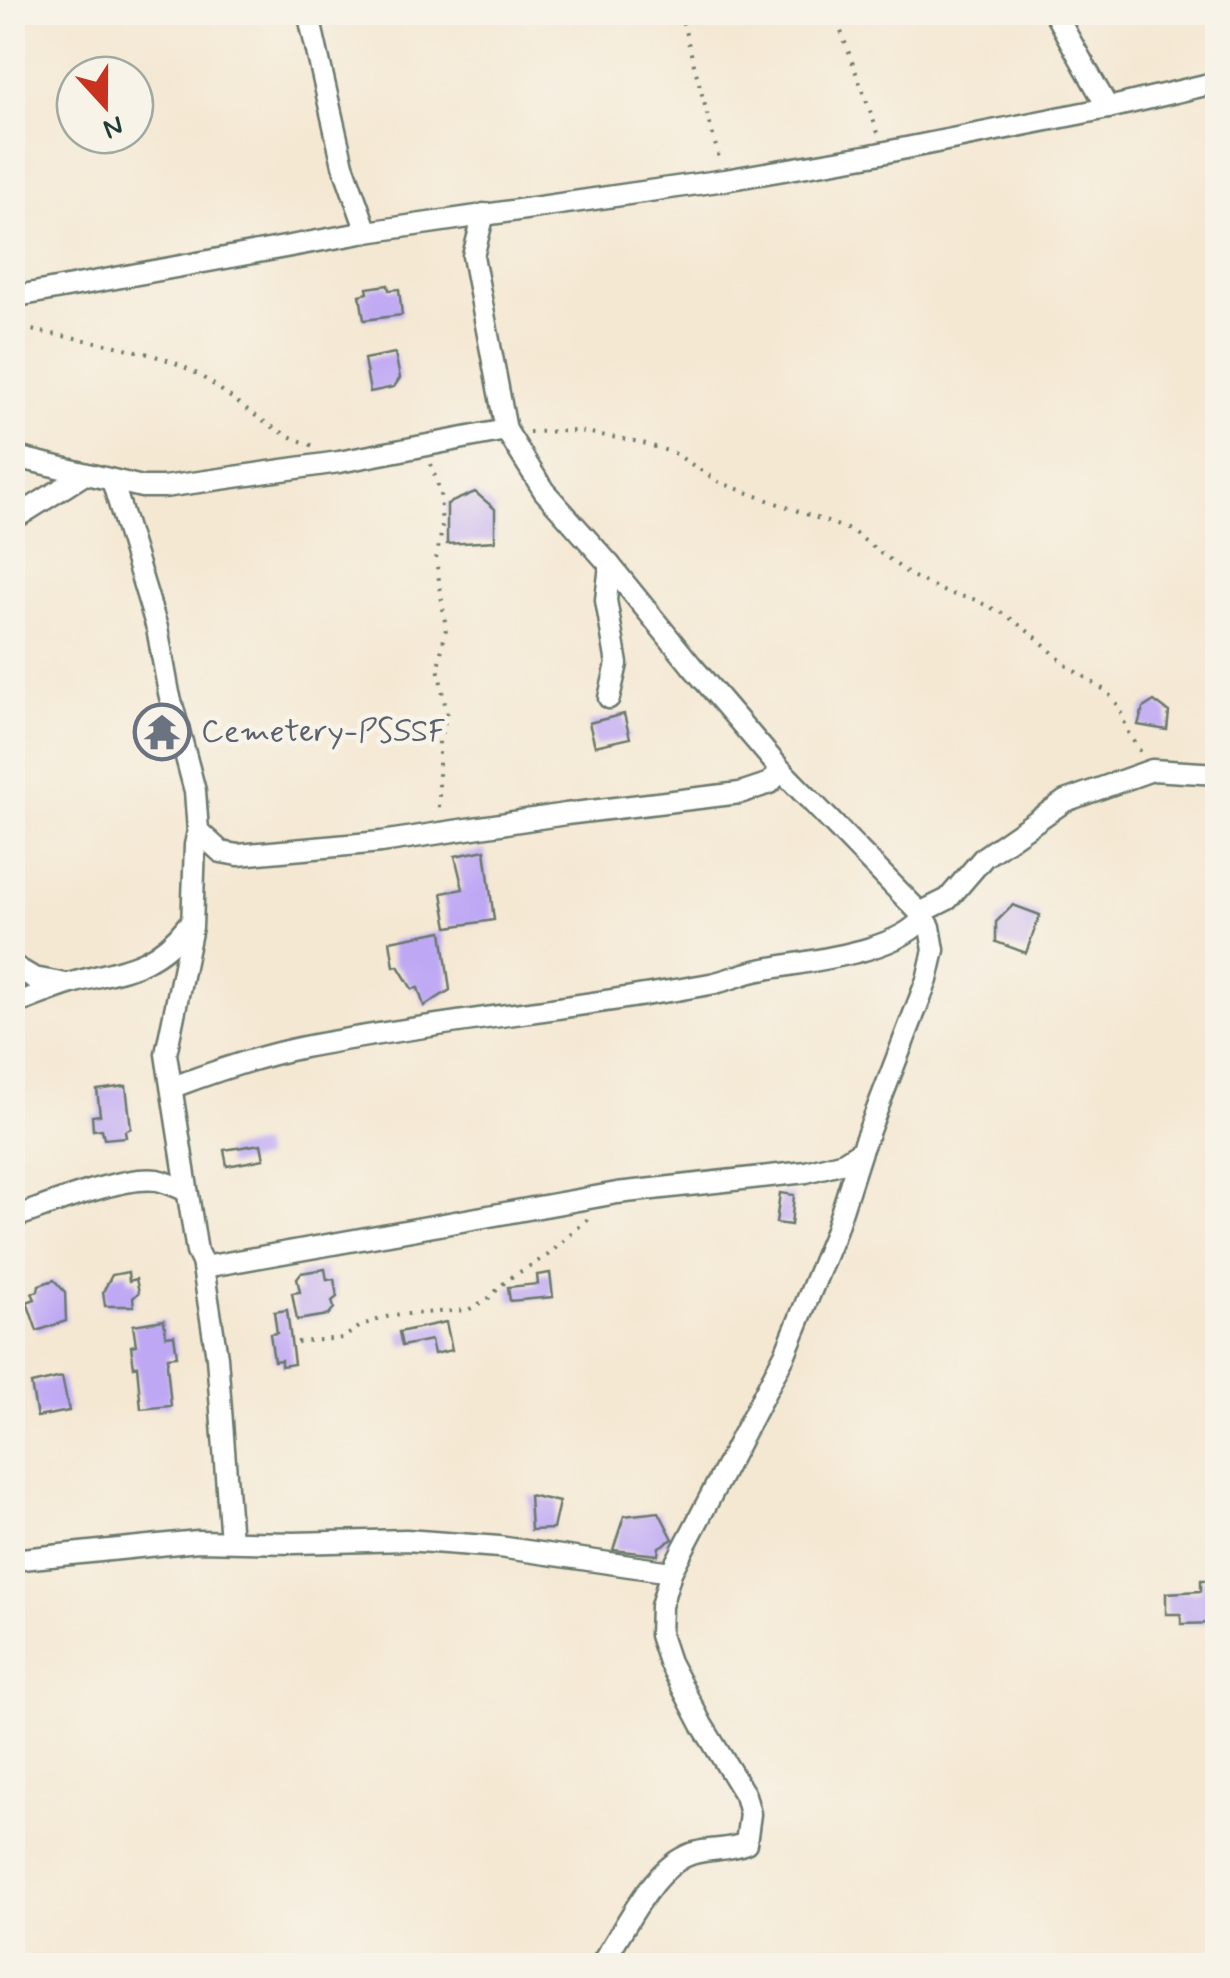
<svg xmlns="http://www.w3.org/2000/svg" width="1230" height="1978" font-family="Mynerve,sans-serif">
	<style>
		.building { fill: #bea8f4 }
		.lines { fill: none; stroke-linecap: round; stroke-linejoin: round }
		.street-casing { stroke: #6a796c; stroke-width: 25 }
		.path { stroke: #6a796c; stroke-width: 4; stroke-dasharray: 2.5 8; stroke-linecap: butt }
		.street { stroke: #fff; stroke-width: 20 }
		.labels { text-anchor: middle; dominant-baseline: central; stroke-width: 9; stroke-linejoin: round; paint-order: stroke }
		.worship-label { font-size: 32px; fill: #5b616d; stroke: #f7f3e8; text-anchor: start }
	</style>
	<rect width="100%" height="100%" fill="#f7f3e8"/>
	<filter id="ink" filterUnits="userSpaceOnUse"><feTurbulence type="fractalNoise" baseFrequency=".01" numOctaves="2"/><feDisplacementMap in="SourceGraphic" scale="20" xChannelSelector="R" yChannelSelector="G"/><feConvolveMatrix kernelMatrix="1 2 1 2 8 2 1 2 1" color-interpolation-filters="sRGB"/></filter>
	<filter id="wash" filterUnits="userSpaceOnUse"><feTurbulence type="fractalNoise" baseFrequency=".0048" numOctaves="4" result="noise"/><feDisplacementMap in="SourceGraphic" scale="40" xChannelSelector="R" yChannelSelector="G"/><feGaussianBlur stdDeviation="2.25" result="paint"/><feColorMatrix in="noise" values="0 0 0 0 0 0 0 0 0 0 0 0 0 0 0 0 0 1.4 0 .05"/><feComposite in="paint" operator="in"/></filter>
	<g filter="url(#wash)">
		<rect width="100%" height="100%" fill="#f4e8d3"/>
		<g id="blocks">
			<g class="building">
				<polygon points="388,285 389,290 399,289 402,315 364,320 360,295 368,293 367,288"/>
				<polygon points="395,353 400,378 394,387 370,392 364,359"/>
				<polygon points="475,492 495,509 495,541 447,544 447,504"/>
				<polygon points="1154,701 1169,712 1167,730 1138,725 1143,708"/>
				<polygon points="624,714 630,738 595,746 589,723"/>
				<polygon points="485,850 494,920 448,927 442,893 463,889 455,856"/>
				<polygon points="1013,905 1040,915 1026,953 996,942 996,922"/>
				<polygon points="442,931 450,990 424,1006 418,988 412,989 398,966 394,967 390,941"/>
				<polygon points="126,1086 131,1128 125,1131 126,1137 104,1139 102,1129 93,1130 92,1116 100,1115 97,1090"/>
				<polygon points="261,1144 264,1159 227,1166 224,1150"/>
				<polygon points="780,1193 794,1195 791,1225 776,1223"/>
				<polygon points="325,1269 327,1280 334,1279 337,1297 332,1301 334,1308 328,1315 297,1320 292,1293 300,1292 297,1278 301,1273"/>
				<polygon points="128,1272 129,1281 136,1279 139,1292 133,1298 134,1306 105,1306 103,1292 112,1275"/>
				<polygon points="550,1273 553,1297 510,1301 508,1287 538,1284 537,1275"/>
				<polygon points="54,1280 65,1292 66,1321 37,1331 27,1302 35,1299 32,1293 38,1291 39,1285"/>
				<polygon points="287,1310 294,1364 281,1366 281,1360 274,1361 270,1334 277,1333 274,1312"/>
				<polygon points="164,1320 166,1336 174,1335 177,1356 168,1357 167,1364 171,1406 141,1409 137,1366 134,1367 131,1346 136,1345 133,1325"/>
				<polygon points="446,1322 452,1350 434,1354 431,1340 402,1346 399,1332"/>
				<polygon points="62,1377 69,1411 37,1417 31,1384"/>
				<polygon points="529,1495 559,1502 553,1529 531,1530"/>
				<polygon points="659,1512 673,1539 659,1547 658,1555 613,1550 624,1516"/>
				<polygon points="1201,1580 1215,1580 1217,1623 1181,1624 1181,1614 1166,1614 1166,1593 1201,1591"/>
			</g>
		</g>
	</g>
	<g filter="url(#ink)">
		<use href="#blocks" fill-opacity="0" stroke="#6a796c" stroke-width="2.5"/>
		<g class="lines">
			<g class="street-casing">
				<g id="street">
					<polyline points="308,12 343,165 367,232"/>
					<polyline points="1054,12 1108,108"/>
					<path d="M484 214 473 256 506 430 544 491 610 565 691 665 781 770 924 917 930 927 934 950 927 980 861 1151 834 1235 785 1354 671 1572 661 1606 660 1635 669 1662 702 1725 745 1795 750 1814 746 1843C727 1852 704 1847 686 1856 649 1873 623 1933 600 1966"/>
					<polyline points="12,297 367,232 725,180 871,155 1108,108 1218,82"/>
					<polyline points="12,456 142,487 164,487 339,462 506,430"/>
					<polyline points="112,480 157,628 169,693 195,791 198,831 195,845 192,927 166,1054 197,1252 203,1264 210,1266 617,1193 806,1172 844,1162 861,1151"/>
					<polyline points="12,520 85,474"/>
					<polyline points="609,698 617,664 606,600 610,565"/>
					<polyline points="198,831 221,852 238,855 381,842 566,814 740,793 770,783 781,770"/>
					<polyline points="920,913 948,899 984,857 1065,801 1152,770 1218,774"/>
					<polyline points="12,965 34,978 66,984"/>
					<path d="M12 1005C32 998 52 989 72 983 122 969 154 969 188 925"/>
					<path d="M173 1087C215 1071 260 1056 304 1047 438 1021 575 1009 710 984 727 981 743 973 760 970 803 961 897 954 924 917"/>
					<path d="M12 1218C48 1206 122 1175 157 1180 167 1182 178 1187 187 1191"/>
					<polyline points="202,1261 217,1357 231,1541"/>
					<polyline points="12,1560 198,1541 294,1543 406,1540 499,1547 671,1572"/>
				</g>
			</g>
			<g class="path">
				<polyline points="680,12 720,162"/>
				<polyline points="834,12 878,133"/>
				<path d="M12 326C66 338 121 343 173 362 215 379 245 413 285 434 294 439 304 442 314 446"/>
				<polyline points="529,432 579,431 640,442 674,453 719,482 852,531 910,575 947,593 973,599 1006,615 1037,638 1066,665 1106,691 1118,705 1129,735 1143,755"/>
				<polyline points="431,464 440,492 442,530 436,559 446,629 438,667 447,715 439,741 439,813"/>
				<polyline points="297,1342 343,1338 362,1325 393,1315 468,1310 489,1298 508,1279 548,1255 591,1216"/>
			</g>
			<use href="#street" class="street"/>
		</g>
	</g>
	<defs>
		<g id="temple-ring" transform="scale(2.875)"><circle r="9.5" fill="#f7f3e8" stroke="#6b7280" stroke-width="1.5"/><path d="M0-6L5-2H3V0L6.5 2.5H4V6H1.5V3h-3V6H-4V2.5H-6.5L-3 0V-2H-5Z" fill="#6b7280"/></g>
	</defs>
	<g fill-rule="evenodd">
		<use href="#temple-ring" x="162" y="732"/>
	</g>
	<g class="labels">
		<g class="worship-label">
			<text x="201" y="732">Cemetery-PSSSF</text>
		</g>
	</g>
	<rect width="1230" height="1978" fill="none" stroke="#f7f3e8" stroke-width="50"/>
	<g transform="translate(105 105) rotate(159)"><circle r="48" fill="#f7f3e8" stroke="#a1aaa0" stroke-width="2.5"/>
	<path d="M0-8L18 38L0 25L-18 38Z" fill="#c8321e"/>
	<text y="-15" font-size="28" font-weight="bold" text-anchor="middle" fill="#1f3d34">N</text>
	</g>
</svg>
